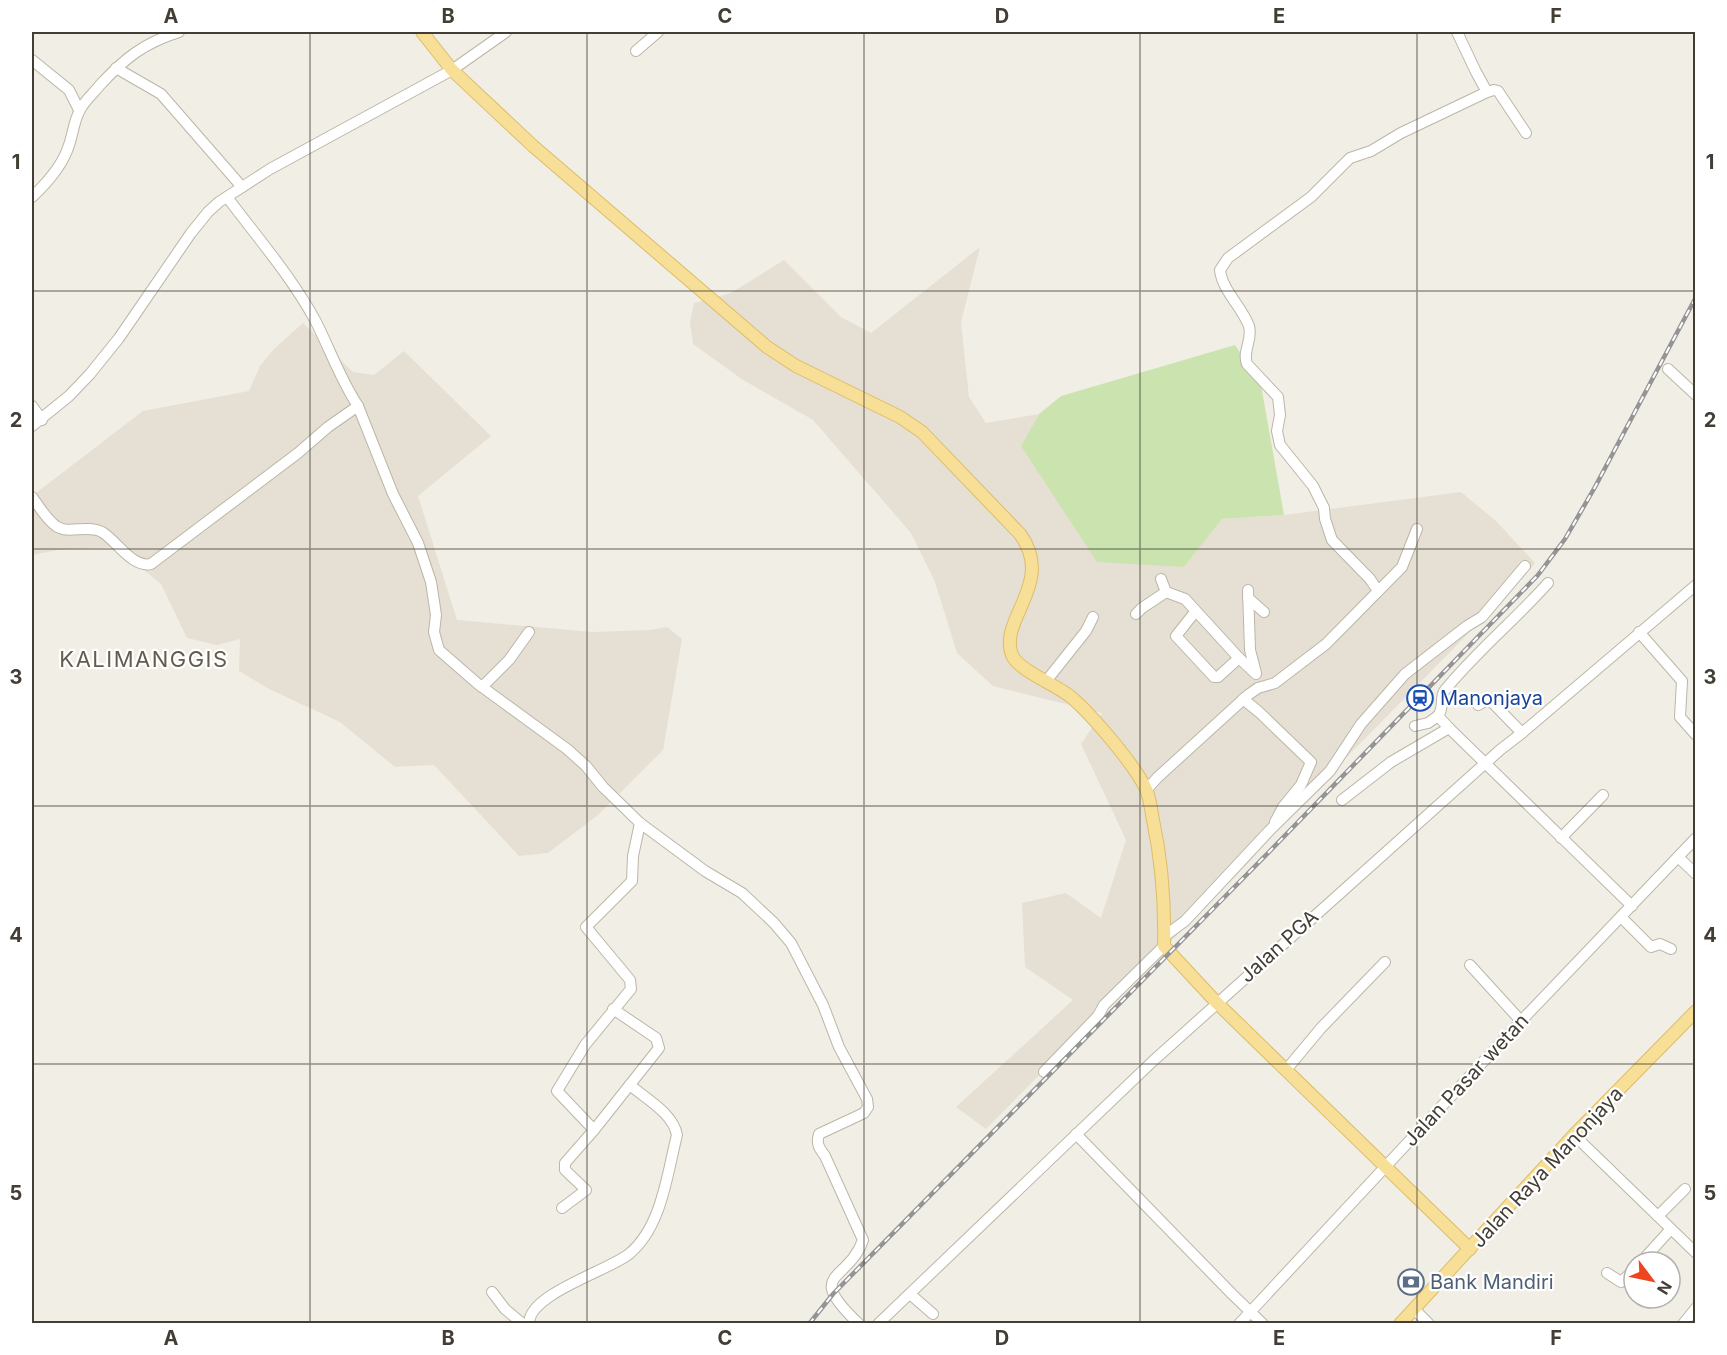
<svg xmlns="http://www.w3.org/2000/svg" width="1727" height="1355" font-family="Inter,sans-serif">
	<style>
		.residential { fill: #e5e0d3 }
		.green { fill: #cbe4af }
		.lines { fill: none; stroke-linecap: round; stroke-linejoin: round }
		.minor-casing { stroke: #bcb6a8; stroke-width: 12 }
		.major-casing { stroke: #ddbc68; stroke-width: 14 }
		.minor { stroke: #fff; stroke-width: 10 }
		.major { stroke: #f8df97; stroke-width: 12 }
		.rail-casing { stroke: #949494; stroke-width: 4.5 }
		.rail { stroke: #fff; stroke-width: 2; stroke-dasharray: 7; stroke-linecap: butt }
		.grid { fill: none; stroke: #433e35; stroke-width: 1.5; stroke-opacity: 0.55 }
		.labels { text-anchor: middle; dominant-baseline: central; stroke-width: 4.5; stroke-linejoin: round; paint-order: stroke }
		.transit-label { font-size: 20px; fill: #164399; stroke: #fff; text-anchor: start }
		.street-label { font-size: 20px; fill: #433e35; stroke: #fff }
		.service-label { font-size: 20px; fill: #4e5e75; stroke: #fff; text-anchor: start }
		.quarter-label { font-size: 22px; letter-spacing: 1.5px; fill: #655c4d; stroke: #fff }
		.neatline { fill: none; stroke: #433e35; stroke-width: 2 }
		.grid-label { font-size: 20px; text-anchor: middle; font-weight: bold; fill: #433e35 }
	</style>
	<rect width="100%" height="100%" fill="#f1eee5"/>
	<g class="residential">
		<polygon points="980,247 961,322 969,397 986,423 1039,414 1021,446 1184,567 1222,519 1284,515 1461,492 1496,521 1535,563 1517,584 1274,831 1251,860 986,1129 956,1107 1073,1000 1025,967 1022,903 1066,893 1101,918 1126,840 1081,744 1102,713 993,686 957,653 935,582 911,533 813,420 743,380 693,344 690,322 694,303 731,293 784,260 841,317 871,333"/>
		<polygon points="303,323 353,372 374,375 404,351 491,436 418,496 457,620 592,632 650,630 667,627 682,639 663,750 598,815 548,853 519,856 434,765 395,767 340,722 269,689 239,671 240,639 217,645 187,638 161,584 116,547 58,550 32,555 32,496 143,411 249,391 260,366 274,349"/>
	</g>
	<polygon class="green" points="1235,345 1261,385 1284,515 1222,519 1184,567 1097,562 1021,446 1039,414 1061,396"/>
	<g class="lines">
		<g class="minor-casing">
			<g id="minor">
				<polyline points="636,51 658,32"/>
				<polyline points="32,60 69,90 79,110"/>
				<polyline points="116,68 161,94 242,187"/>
				<polyline points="1487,92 1494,90 1498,91 1526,133"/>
				<path d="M32 197C47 183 63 165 69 145 73 134 74 120 80 110 84 101 94 93 100 85 125 58 144 43 179 32"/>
				<path d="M227 197C257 237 291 276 315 320 330 349 340 379 358 406L393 494 418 543 431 582 436 615 434 632 439 650 478 684 567 749 586 766 603 787 640 823 705 871 742 893 774 923 791 943 823 1005 839 1047 867 1099 868 1107 864 1113 819 1134C816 1144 819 1148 825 1156L863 1240C848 1283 803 1271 859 1324"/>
				<polyline points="1668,369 1696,395"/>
				<polyline points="32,406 42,420"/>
				<polyline points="32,426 69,396 90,374 119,338 191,233 208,212 219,202 270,169 452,70 506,32"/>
				<path d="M32 497C39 506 46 519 56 526 68 535 87 524 102 532 117 541 132 568 151 564L298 453 328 427 358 406"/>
				<polyline points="1161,579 1166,592 1185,599 1239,658 1256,674"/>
				<polyline points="1248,590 1250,650 1256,673"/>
				<path d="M1378 591 1370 579 1332 540 1325 519 1324 508 1313 486 1280 445 1277 431 1280 415 1278 397 1247 364C1242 351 1253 340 1249 326 1242 307 1222 290 1220 270L1228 258 1311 197 1350 158 1371 151 1401 133 1487 92 1476 72 1457 32"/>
				<polyline points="1248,598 1264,612"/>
				<polyline points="1195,612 1176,636 1214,677 1218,677 1239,658"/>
				<polyline points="1136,614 1142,608 1166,592"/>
				<polyline points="1639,632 1682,681 1680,717 1696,735"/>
				<polyline points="1047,680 1086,631 1093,617"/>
				<polyline points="482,687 509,660 529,632"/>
				<polyline points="1243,699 1259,712 1311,762 1301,785 1283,807 1275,822"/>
				<polyline points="1478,705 1489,699 1522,733"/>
				<polyline points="1415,726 1428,723 1438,716"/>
				<path d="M1449 728 1438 716C1445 707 1439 697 1445 690 1477 651 1515 620 1548 583"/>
				<polyline points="1146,790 1158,777 1248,695 1258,688 1275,683 1326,644 1402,567 1417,529"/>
				<polyline points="1342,800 1391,762 1449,728 1632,906"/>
				<polyline points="1561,838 1603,795"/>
				<polyline points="1678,857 1696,874"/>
				<polyline points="1621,917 1651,947 1660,944 1671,949"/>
				<polyline points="1166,935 1185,921 1270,830 1330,771 1361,724 1405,674 1467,626 1482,617 1525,566"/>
				<polyline points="1470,965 1521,1021"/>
				<polyline points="1286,1070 1321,1028 1385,962"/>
				<polyline points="1044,1072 1098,1016 1104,1005 1164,946"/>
				<polyline points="594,1130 557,1091 585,1045 631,989 630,980 586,927 632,881 633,856 640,823"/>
				<polyline points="1076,1134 1232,1294 1263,1324"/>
				<polyline points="1574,1135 1696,1253"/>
				<polyline points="562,1208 586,1190 565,1170 565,1163 594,1130 659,1048 656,1038 613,1009"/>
				<polyline points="1658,1216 1685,1189"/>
				<polyline points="1641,1262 1670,1230"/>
				<polyline points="1607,1273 1621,1282 1634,1270"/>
				<polyline points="492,1292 505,1309 523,1324"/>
				<polyline points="910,1294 933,1314"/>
				<polyline points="1414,1309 1429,1324"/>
				<path d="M529 1324C528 1294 608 1271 629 1254 662 1227 667 1174 677 1135 673 1113 646 1099 630 1085"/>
				<polyline points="878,1324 1153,1061 1500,750 1522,733 1696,585"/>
				<polyline points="1239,1324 1521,1021 1696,838"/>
				<polyline points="1683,1324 1696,1308"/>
			</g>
		</g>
		<g class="major-casing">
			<g id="major">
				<path d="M422 32 452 70 533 146 767 347 796 366 900 417 922 432 1020 534C1056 583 998 619 1012 655 1019 671 1057 685 1071 697 1092 715 1134 764 1146 789 1150 798 1151 810 1153 820 1162 862 1165 903 1164 946L1216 1002 1470 1249"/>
				<polyline points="1400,1324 1574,1135 1696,1011"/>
			</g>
		</g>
		<use href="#minor" class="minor"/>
		<use href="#major" class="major"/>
		<g class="rail-casing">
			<polyline id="rail" points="809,1324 833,1294 1269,852 1538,575 1565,539 1595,487 1696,297"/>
		</g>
		<use href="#rail" class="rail"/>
	</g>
	<path class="grid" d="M310 32V1324M587 32V1324M864 32V1324M1140 32V1324M1417 32V1324M32 291H1696M32 549H1696M32 806H1696M32 1064H1696"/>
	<defs>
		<g id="station-ring" transform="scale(1.35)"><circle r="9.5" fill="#fff" stroke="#1a4fb4" stroke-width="1.5"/><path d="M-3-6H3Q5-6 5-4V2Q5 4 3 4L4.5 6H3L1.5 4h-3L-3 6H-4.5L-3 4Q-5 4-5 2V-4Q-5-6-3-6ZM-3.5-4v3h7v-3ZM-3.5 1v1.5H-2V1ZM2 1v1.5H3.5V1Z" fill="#1a4fb4"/></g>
		<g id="bank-ring" transform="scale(1.35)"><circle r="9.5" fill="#fff" stroke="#5c6f8a" stroke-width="1.5"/><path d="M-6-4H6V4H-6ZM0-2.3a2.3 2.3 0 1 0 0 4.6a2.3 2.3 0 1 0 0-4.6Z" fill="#5c6f8a"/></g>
	</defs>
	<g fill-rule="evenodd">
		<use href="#station-ring" x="1420" y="698"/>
		<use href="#bank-ring" x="1411" y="1282"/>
	</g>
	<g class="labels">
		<g class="transit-label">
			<text x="1440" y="698">Manonjaya</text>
		</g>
		<g class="street-label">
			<text transform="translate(1279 946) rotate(-42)">Jalan PGA</text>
			<text transform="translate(1466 1080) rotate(-47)">Jalan Pasar wetan</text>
			<text transform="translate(1547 1167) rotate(-47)">Jalan Raya Manonjaya</text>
		</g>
		<g class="service-label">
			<text x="1430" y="1282">Bank Mandiri</text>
		</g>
		<g class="quarter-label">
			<text x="144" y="659">KALIMANGGIS</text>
		</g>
	</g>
	<rect width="1727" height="1355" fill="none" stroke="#ffffff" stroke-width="66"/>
	<g transform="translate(1652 1280) rotate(122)"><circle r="28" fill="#ffffff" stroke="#b4b2ae" stroke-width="1.5"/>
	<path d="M0-4.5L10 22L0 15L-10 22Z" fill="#ee441f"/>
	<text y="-9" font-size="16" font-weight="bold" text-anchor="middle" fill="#433e35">N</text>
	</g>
	<rect x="33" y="33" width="1661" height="1289" class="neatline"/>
	<g class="grid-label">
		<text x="171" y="23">A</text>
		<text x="448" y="23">B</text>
		<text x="725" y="23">C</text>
		<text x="1002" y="23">D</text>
		<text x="1279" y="23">E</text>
		<text x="1556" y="23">F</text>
		<text x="16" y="169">1</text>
		<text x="1710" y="169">1</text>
		<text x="16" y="427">2</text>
		<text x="1710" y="427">2</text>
		<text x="16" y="684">3</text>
		<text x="1710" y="684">3</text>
		<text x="16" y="942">4</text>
		<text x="1710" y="942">4</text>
		<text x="16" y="1200">5</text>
		<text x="1710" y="1200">5</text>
		<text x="171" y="1345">A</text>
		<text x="448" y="1345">B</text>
		<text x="725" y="1345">C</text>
		<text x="1002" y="1345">D</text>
		<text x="1279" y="1345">E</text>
		<text x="1556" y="1345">F</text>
	</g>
</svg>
